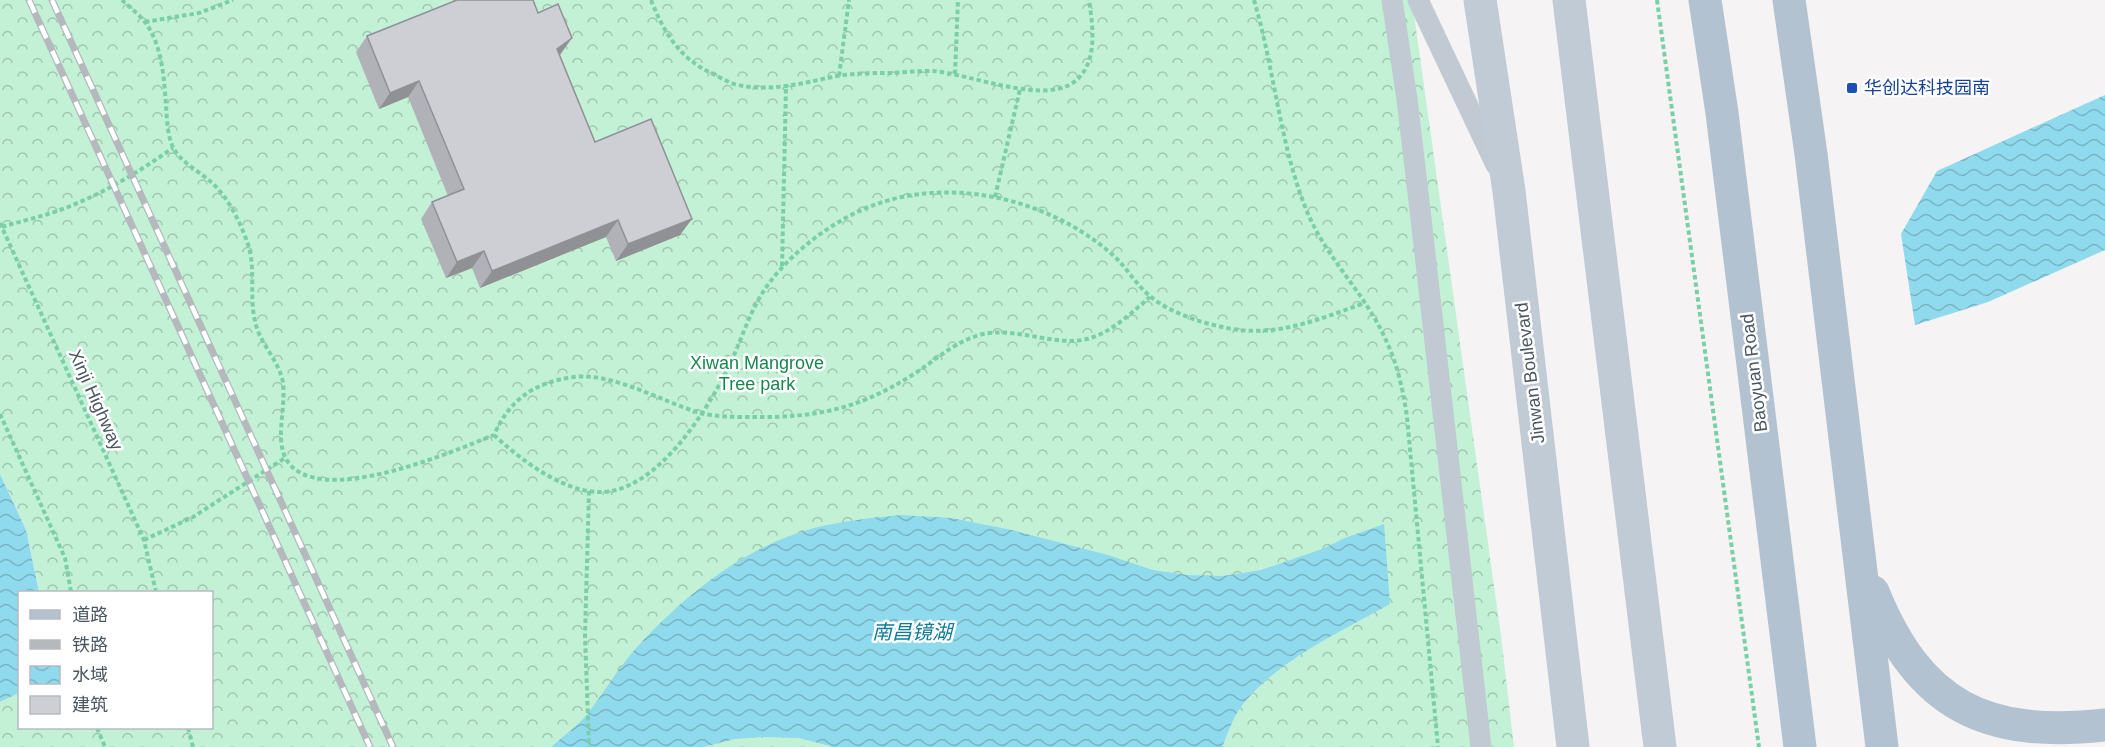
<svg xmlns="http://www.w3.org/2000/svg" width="2105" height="747" font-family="Helvetica,'Noto Sans SC',sans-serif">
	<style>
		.forest { fill: url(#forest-crowns) }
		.water { fill: url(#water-waves) }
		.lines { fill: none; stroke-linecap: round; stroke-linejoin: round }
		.path { stroke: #7ad0a6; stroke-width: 4; stroke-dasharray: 4.5 3; stroke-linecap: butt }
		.service { stroke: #c1cad2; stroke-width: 21 }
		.secondary { stroke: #c1cbd6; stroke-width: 33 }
		.primary { stroke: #b3c2d1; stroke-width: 33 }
		.rail-casing { stroke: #b5b8bd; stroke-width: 7 }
		.rail { stroke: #fff; stroke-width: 4.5; stroke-dasharray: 14; stroke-linecap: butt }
		.wall { fill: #b0b2b7 }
		.shaded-wall { fill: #909195 }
		.building { fill: #cdcfd5; stroke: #909195; stroke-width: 1.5 }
		.transit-dot { fill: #1a4fb4; stroke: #fff; stroke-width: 2 }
		.labels { text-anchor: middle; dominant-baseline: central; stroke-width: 5; stroke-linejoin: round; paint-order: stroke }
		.transit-label { font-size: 18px; fill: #164399; stroke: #fff; text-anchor: start }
		.park-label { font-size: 18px; fill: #17864f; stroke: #fff }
		.street-label { font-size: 18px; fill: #4a5661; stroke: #fff }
		.water-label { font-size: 20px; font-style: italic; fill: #0c7c9b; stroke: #fff }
	</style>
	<defs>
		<pattern id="forest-crowns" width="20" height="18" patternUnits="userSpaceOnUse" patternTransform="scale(1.5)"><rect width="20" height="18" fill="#c3f1d5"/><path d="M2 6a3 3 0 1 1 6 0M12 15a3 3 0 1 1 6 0" fill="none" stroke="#a0c6b0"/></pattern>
		<pattern id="water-waves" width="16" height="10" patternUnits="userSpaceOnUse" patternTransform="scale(1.5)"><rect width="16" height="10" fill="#90daee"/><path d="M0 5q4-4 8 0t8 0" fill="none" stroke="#78b4c4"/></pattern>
	</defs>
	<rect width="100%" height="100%" fill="#f5f3f3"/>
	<polygon class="forest" points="0,0 1412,0 1501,636 1514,747 0,747 0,702 19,693 20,728 212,728 212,592 39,592 26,530 0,474"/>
	<g class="water">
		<polygon points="2105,95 2105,250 1988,302 1915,325 1901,234 1937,171"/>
		<polygon points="0,474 26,530 39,592 20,592 19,693 0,702"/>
		<path d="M900 515 951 518 1007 529 1108 555 1153 570 1188 575 1223 576 1261 570 1322 549 1345 538 1384 524 1390 604C1342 631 1266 666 1237 713 1231 723 1227 736 1222 747H834L799 738 762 737 735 739 703 747H551C563 736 578 726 588 713 605 691 619 667 637 647 686 594 744 547 814 528 843 521 871 518 900 515Z"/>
	</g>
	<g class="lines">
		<g class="path">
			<path d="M122 0C129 7 139 14 145 22 162 45 164 77 166 105 167 118 167 132 172 145 178 161 199 171 211 182 229 198 240 222 248 244 256 269 249 296 255 321 259 342 276 357 282 378 288 403 274 437 286 459 316 511 454 451 494 435 510 399 535 382 574 377 612 372 663 402 700 413 716 417 737 417 754 417 814 418 858 409 909 377 934 362 954 341 983 334 1017 327 1057 347 1087 339 1111 333 1131 313 1150 297"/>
			<path d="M651 0C664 33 680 59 713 74 720 77 727 82 734 84 769 93 803 83 837 76 855 73 874 73 892 73 905 72 919 71 933 71 970 74 1038 103 1071 84 1099 67 1093 27 1089 0"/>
			<path d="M1254 0C1274 67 1280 145 1306 209 1325 257 1364 292 1385 338 1397 363 1403 389 1407 417L1438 747"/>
			<polyline points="1657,0 1759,747"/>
			<polyline points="145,22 199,13 233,0"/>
			<polyline points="955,74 958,0"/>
			<polyline points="839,76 849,0"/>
			<polyline points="995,197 1020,89"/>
			<polyline points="0,223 144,540 156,592"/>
			<path d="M2 227C21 221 41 217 60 210 101 195 137 173 173 148"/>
			<polyline points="782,266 786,87"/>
			<polyline points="0,414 65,558 71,592"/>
			<path d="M494 435C522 461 571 499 612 491 661 481 704 415 725 374 741 344 749 309 770 282 795 249 838 217 877 204 956 176 1053 201 1114 256 1127 268 1136 285 1150 296 1170 314 1213 327 1240 330 1283 335 1325 317 1365 303"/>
			<polyline points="589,491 585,635 589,747"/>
			<polyline points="144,540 193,517 285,458"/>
			<polyline points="97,728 105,747"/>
			<polyline points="188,728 193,747"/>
		</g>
		<g class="service">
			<polyline points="1392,0 1407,99 1420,210 1481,747"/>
			<polyline points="1418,0 1496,165"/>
		</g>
		<g class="secondary">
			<polyline points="1480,0 1509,191 1573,747"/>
			<polyline points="1569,0 1660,747"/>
		</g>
		<g class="primary">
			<polyline points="1705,0 1722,113 1800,747"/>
			<polyline points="1789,0 1811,154 1882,747"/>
			<path d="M1873 592C1919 706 1985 738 2105 725"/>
		</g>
		<g class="rail-casing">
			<g id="rail">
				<polyline points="29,0 370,747"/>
				<polyline points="52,0 393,747"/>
			</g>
		</g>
		<use href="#rail" class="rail"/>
	</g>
	<polygon class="wall" points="453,0 533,0 538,13 560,55 595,142 680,235 616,261 606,237 480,288 472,268 446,278 421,219 432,202 448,196 408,97 379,109 356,52 367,36 453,2"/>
	<g class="shaded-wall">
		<polygon points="572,38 560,55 546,66 557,49"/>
		<polygon points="419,81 408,97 379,109 390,93"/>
		<polygon points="692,219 680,235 616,261 628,244"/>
		<polygon points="618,220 606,237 480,288 492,271"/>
		<polygon points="484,251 472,268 446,278 457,262"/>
	</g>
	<polygon class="building" points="457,0 533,0 538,13 558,4 572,38 557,49 595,142 651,119 692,219 628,244 618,220 492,271 484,251 457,262 432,202 464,189 419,81 390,93 367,36"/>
	<rect class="transit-dot" x="1846" y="82" width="12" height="12" rx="3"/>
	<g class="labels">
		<g class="transit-label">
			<text x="1864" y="88">华创达科技园南</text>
		</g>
		<g class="park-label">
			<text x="757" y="363">Xiwan Mangrove<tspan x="757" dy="21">Tree park</tspan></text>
		</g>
		<g class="street-label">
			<text transform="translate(1530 373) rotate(-97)">Jinwan Boulevard</text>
			<text transform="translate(1754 373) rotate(-97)">Baoyuan Road</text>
			<text transform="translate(96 400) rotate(66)">Xinji Highway</text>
		</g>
		<g class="water-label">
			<text x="912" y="632">南昌镜湖</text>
		</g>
	</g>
	<rect x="18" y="591" width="195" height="138" fill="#ffffff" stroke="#b7bbc0" stroke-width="1.5"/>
	<rect x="30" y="610" width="30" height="9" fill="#b3c2d1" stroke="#b7bbc0" stroke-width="1.5"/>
	<text x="72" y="621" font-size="18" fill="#4a5661">道路</text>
	<rect x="30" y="640" width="30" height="9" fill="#b5b8bd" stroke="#b7bbc0" stroke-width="1.5"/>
	<text x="72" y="651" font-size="18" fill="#4a5661">铁路</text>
	<rect x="30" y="666" width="30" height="18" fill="url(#water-waves)" stroke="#b7bbc0" stroke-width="1.5"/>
	<text x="72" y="681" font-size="18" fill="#4a5661">水域</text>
	<rect x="30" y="696" width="30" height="18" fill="#cdcfd5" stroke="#b7bbc0" stroke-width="1.5"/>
	<text x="72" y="711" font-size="18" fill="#4a5661">建筑</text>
</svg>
